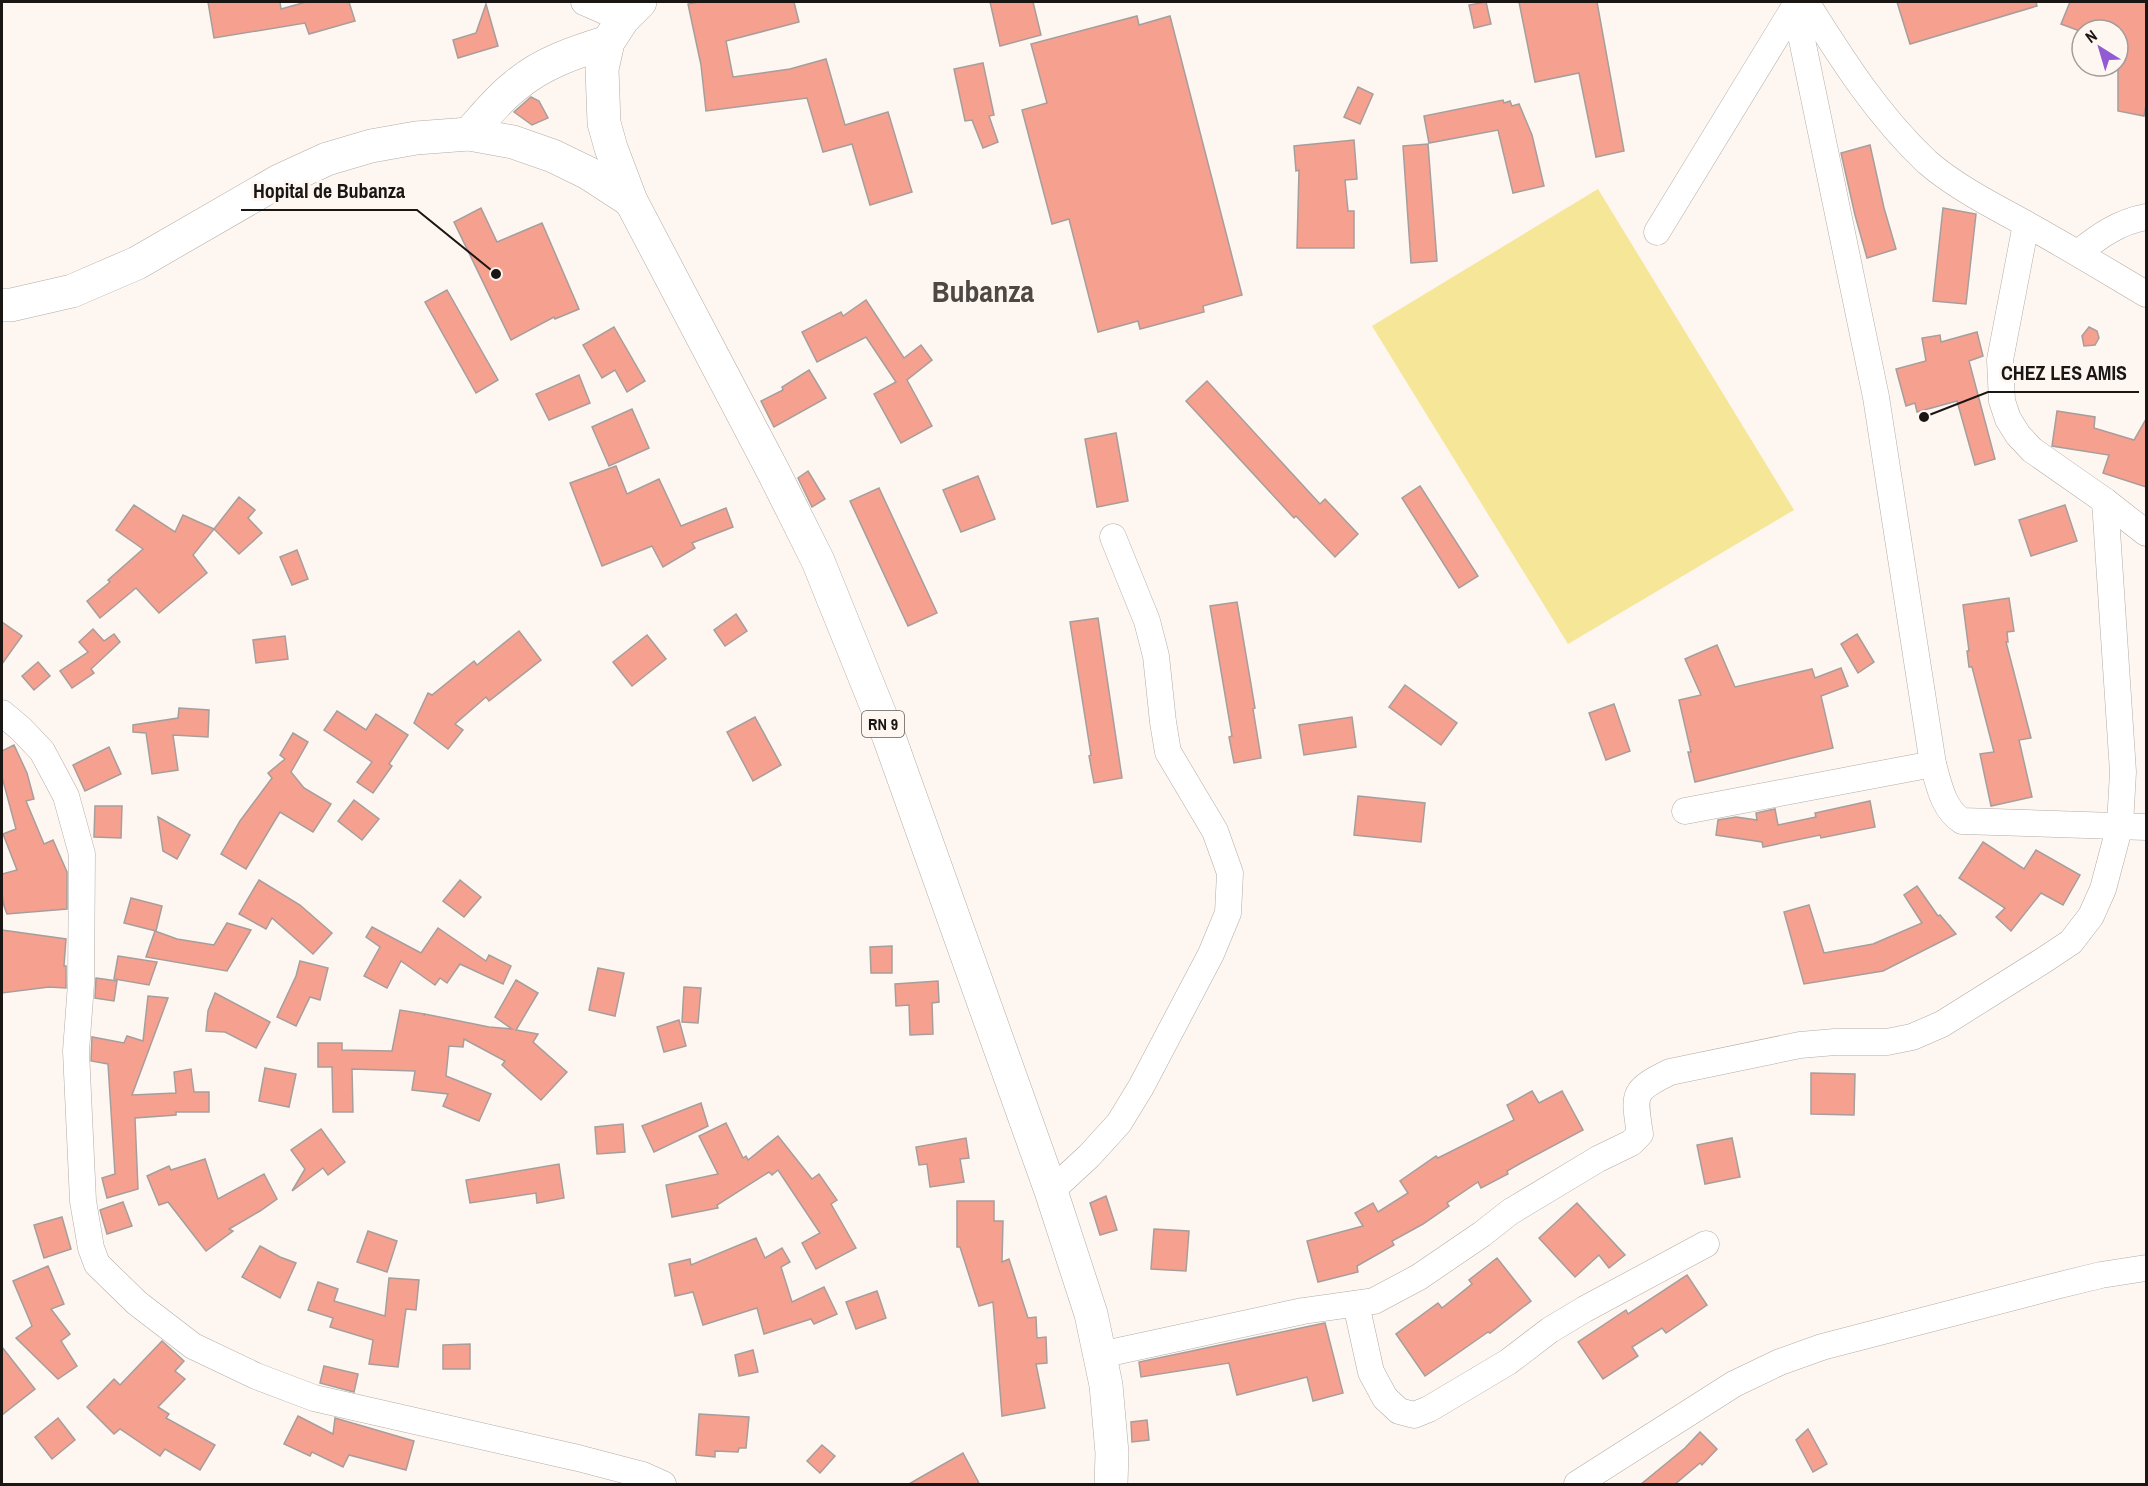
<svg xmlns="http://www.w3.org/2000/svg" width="2148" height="1486" font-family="'Archivo Narrow',sans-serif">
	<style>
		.green { fill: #f5e698 }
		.building { fill: #f6a090; stroke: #a79e9c; stroke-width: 1.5 }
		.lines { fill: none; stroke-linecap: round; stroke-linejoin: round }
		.minor-casing { stroke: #b3aca7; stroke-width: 27 }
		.major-casing { stroke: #b3aca7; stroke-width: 34 }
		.minor { stroke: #fff; stroke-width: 26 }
		.major { stroke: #fff; stroke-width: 33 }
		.labels { text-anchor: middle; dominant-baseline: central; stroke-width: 6; stroke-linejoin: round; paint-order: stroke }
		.shield { fill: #fef6f1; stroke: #5e5956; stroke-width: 1.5 }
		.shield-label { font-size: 16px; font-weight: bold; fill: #191614 }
		.town-label { font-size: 30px; font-weight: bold; fill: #4e4844; stroke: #fef6f1 }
		.leader { fill: none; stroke: #191614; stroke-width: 2 }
		.callout-dot { fill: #191614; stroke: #fef6f1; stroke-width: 2 }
		.callout-label { font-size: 20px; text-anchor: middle; font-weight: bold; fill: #191614; stroke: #fef6f1; stroke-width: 6; stroke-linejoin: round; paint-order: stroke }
	</style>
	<rect width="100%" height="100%" fill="#fef6f1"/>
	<polygon class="green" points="1598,189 1794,510 1568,644 1372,326"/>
	<g class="building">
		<polygon points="208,2 280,2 281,9 306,2 349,2 355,21 309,34 305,23 214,38"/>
		<polygon points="699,2 794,2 799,22 726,41 733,77 790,69 826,59 845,125 888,112 912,192 870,205 852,144 823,152 807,98 706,111 701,65 688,4"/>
		<polygon points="990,2 1033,2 1041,35 1000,46"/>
		<polygon points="1486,2 1491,24 1474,28 1469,5"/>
		<polygon points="1519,2 1597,2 1624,151 1596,157 1579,73 1535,82"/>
		<polygon points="1897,2 2036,2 2037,6 1910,44"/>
		<polygon points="2070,2 2146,2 2146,105 2144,116 2118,111 2118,30 2077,30 2061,24"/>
		<polygon points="486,4 498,46 458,58 453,40 476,33"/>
		<polygon points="1137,16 1139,25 1170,16 1242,295 1203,306 1204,312 1140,329 1138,321 1098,332 1069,219 1052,224 1022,110 1047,103 1031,44"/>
		<polygon points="983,63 994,115 989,116 998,142 983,148 972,120 965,121 954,69"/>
		<polygon points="1358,87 1373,94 1360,124 1344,117"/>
		<polygon points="531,97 539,101 548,118 532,125 514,112"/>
		<polygon points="1503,100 1504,103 1510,101 1512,106 1519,104 1532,135 1544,186 1513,193 1498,130 1429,143 1424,116"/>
		<polygon points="1354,140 1357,179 1345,180 1348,211 1354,211 1354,248 1297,248 1299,170 1296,171 1294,146"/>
		<polygon points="1428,144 1437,261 1411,263 1403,146"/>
		<polygon points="1870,145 1884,208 1896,249 1867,258 1855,215 1841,153"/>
		<polygon points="481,208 497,242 542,223 579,309 555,319 554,317 511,340 454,222"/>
		<polygon points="1943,208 1976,214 1966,304 1933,301"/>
		<polygon points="447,290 498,380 476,393 425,302"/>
		<polygon points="866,300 904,358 921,345 932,360 907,380 932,426 901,443 874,394 896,382 866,337 817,362 802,332 841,312 843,316"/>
		<polygon points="614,327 645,381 627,392 615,370 602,378 583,345"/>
		<polygon points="2089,327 2097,331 2099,338 2095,345 2084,346 2082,336"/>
		<polygon points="1977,332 1983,356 1969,361 1995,459 1975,465 1957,401 1917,412 1915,403 1906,406 1896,369 1926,361 1922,338 1940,335 1941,342"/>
		<polygon points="809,370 826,398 774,427 761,401 783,390 782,387"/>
		<polygon points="579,375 590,403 549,420 536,394"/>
		<polygon points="1207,381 1320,504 1325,499 1358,534 1335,557 1296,516 1294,518 1186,401"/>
		<polygon points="632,409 649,448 609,466 592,427"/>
		<polygon points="2057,411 2095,417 2094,428 2134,440 2146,419 2146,487 2103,473 2109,455 2052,446"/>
		<polygon points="1116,433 1128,501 1097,507 1085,439"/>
		<polygon points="616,466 627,494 659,479 681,526 726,508 733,527 692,543 695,548 663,567 652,546 602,566 570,483"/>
		<polygon points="808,471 825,499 812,507 798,478"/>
		<polygon points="978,476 995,519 961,532 943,490"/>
		<polygon points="1420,486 1478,576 1459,588 1402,498"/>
		<polygon points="879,488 937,613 908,626 850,501"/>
		<polygon points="239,497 255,510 248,518 262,533 239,554 214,529 193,555 207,573 159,613 136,588 100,618 87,601 110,582 108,580 143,549 116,530 134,505 175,532 183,515 214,529"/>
		<polygon points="2065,505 2077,541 2031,556 2019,520"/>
		<polygon points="297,550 308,579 292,585 280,557"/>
		<polygon points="2009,598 2014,631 2007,632 2008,642 2006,642 2031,738 2019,740 2032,797 1991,806 1980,754 1994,752 1972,667 1969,667 1967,651 1969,651 1963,605"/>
		<polygon points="1237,602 1255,708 1253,709 1261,758 1234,763 1229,737 1232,736 1210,606"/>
		<polygon points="736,614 747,631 725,646 714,630"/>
		<polygon points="1098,618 1122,778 1094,783 1089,756 1091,755 1070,622"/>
		<polygon points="2,622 22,636 2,664"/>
		<polygon points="93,629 104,641 114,634 120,642 91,669 94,673 72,688 60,671 88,652 79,642"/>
		<polygon points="519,631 541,660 489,701 486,697 455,724 463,730 448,749 414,723 428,693 432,695 474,661 477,665"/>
		<polygon points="1857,634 1874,662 1858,673 1841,644"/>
		<polygon points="647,635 666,659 632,686 613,662"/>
		<polygon points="285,636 288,659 256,663 253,640"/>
		<polygon points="1717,645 1735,687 1812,669 1815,678 1841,668 1848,686 1821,696 1833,748 1695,782 1688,752 1691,752 1679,700 1701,695 1685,659"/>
		<polygon points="38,662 50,676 34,690 22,676"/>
		<polygon points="1405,685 1457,723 1441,745 1389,707"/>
		<polygon points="1614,704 1630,751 1606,760 1589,713"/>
		<polygon points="179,708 209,710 208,737 173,735 178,770 152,774 146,733 133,732 133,725 178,718"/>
		<polygon points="337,711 366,730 376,714 408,735 389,764 392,766 373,793 357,782 372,762 324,730"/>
		<polygon points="755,717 781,765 753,781 727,732"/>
		<polygon points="1352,717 1356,747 1304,755 1299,725"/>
		<polygon points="293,733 308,742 291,772 304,788 331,804 313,832 280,812 246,869 221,854 240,821 272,778 268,773 285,759 280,755"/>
		<polygon points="14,745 27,773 34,799 26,801 44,844 53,840 67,872 67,909 7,914 4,906 2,894 2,874 17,870 3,834 16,829 2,777 2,751"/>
		<polygon points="109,747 121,774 85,791 73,765"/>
		<polygon points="1358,796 1425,803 1421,842 1354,835"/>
		<polygon points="354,800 379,819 362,840 338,821"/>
		<polygon points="1870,801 1875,827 1821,838 1820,835 1763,847 1762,842 1716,835 1718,820 1736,817 1757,820 1756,813 1775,809 1778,825 1816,817 1815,813"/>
		<polygon points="95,806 122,806 121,838 94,837"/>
		<polygon points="158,817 190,835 177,859 163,851"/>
		<polygon points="1983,842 2024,869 2036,850 2080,875 2063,905 2041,893 2011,931 1996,917 2005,908 1959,878"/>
		<polygon points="259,880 300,905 332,933 313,954 272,918 266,929 239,914"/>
		<polygon points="460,880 481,897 464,917 443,901"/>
		<polygon points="1917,886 1938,916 1940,915 1956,934 1883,971 1804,984 1784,912 1809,905 1824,953 1873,944 1922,923 1904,895"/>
		<polygon points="131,898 162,906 156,931 124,923"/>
		<polygon points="227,923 251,930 227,971 146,957 155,931 177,939 214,945"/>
		<polygon points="372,927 421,953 438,928 486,961 489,955 511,966 503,984 460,964 447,983 440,978 435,985 401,961 387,988 364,976 380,947 366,937"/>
		<polygon points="2,930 66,939 64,966 66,966 66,988 49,987 2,993"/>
		<polygon points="892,946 892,973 871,973 870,947"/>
		<polygon points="118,956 157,962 149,985 114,979"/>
		<polygon points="300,961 328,968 320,1000 310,997 296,1026 277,1017 296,976"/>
		<polygon points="598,968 624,973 615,1016 589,1010"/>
		<polygon points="96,978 117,981 114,1001 95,998"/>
		<polygon points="516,980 538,993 516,1030 538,1034 533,1042 567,1072 541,1100 502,1065 505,1061 464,1039 463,1047 449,1046 446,1076 491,1094 479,1121 443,1106 448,1094 412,1090 415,1071 352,1069 353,1112 333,1112 332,1067 318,1067 318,1043 342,1043 342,1050 392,1051 400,1010 425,1014 424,1016 425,1014 489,1027 512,1029 495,1017"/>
		<polygon points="938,981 939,1002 932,1003 933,1034 910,1035 909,1005 896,1006 895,984"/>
		<polygon points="684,987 701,988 698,1023 682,1022"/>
		<polygon points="215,993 270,1022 256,1048 225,1032 206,1031 208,1011"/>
		<polygon points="148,996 168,998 132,1095 176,1093 174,1072 191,1069 194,1092 209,1092 209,1112 176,1112 176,1115 135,1118 138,1189 107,1198 102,1178 115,1174 108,1064 91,1061 92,1037 124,1043 127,1036 143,1041"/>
		<polygon points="679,1020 686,1046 664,1052 657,1027"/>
		<polygon points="265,1068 296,1074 289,1107 259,1101"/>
		<polygon points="1811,1073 1855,1074 1854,1115 1811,1114"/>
		<polygon points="1532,1091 1539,1103 1562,1091 1583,1130 1521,1163 1507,1171 1508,1174 1481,1188 1478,1182 1447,1203 1449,1206 1423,1224 1392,1241 1394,1245 1357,1266 1358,1272 1318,1282 1307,1241 1363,1226 1355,1213 1373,1203 1378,1212 1408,1193 1400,1181 1436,1156 1438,1158 1514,1120 1507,1105"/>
		<polygon points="701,1103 708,1126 654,1152 642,1126"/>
		<polygon points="726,1123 743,1158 746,1156 748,1160 778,1136 812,1179 819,1174 837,1200 831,1204 856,1248 816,1269 802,1243 820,1233 778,1170 772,1175 769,1172 717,1205 718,1208 672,1217 666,1185 718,1174 699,1136"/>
		<polygon points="623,1124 625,1152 597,1154 595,1127"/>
		<polygon points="321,1129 345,1162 328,1175 323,1168 292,1191 305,1169 291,1150"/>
		<polygon points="966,1138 969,1158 960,1159 964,1182 930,1187 927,1164 919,1165 916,1147"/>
		<polygon points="1732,1138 1740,1177 1705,1184 1697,1145"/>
		<polygon points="205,1159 218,1199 264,1174 277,1199 260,1211 229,1229 233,1231 206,1251 168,1202 159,1205 147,1176 169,1166 171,1170"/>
		<polygon points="559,1164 564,1198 537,1203 536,1193 470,1203 466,1180"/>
		<polygon points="1106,1196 1117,1230 1100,1235 1090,1203"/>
		<polygon points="957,1201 994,1201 994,1221 1003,1221 1002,1262 1009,1259 1028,1318 1036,1317 1037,1338 1046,1337 1047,1363 1036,1364 1045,1408 1002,1416 993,1302 979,1306 960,1247 957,1247"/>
		<polygon points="123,1202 132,1226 107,1234 100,1210"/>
		<polygon points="1577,1203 1625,1255 1609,1268 1599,1255 1575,1277 1539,1238"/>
		<polygon points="62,1217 71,1249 44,1258 34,1225"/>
		<polygon points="1154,1229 1189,1231 1186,1271 1151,1269"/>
		<polygon points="368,1231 397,1241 387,1272 357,1262"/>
		<polygon points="756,1238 765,1258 782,1248 790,1262 781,1267 792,1302 824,1287 837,1314 814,1324 811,1319 764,1334 757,1308 703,1325 693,1292 675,1296 669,1264 690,1259 691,1265"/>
		<polygon points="260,1246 280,1257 296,1263 280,1298 242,1277"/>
		<polygon points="1497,1258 1531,1301 1490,1333 1488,1332 1425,1376 1396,1334 1438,1303 1442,1308 1472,1284 1469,1280"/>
		<polygon points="48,1266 64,1304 51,1309 70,1334 61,1341 77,1366 58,1379 16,1338 32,1326 13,1281"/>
		<polygon points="1687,1275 1707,1305 1666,1333 1662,1328 1632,1347 1638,1356 1603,1379 1578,1342 1626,1310 1628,1314"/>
		<polygon points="389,1278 419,1280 416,1310 406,1309 398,1367 369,1364 373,1340 330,1327 333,1318 308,1310 318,1282 338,1289 334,1301 385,1316"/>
		<polygon points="877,1291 886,1318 856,1329 846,1302"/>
		<polygon points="1325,1323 1343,1393 1313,1401 1307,1377 1237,1395 1229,1363 1141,1377 1139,1362"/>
		<polygon points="162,1341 184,1361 175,1371 185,1379 158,1407 169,1414 166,1418 215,1445 200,1470 165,1449 160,1456 120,1429 114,1434 87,1407 114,1379 120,1385"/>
		<polygon points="470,1344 470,1369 443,1369 443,1345"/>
		<polygon points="2,1347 35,1389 2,1415"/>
		<polygon points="753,1350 758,1372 739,1376 735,1355"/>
		<polygon points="324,1366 358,1374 354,1392 320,1383"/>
		<polygon points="699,1414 749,1417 746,1448 739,1448 738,1452 715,1451 715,1457 696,1455"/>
		<polygon points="298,1416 333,1434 335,1418 414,1441 406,1470 349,1455 343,1467 312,1452 310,1456 284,1444"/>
		<polygon points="58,1418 75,1440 52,1459 35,1437"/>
		<polygon points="1147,1420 1149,1440 1132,1442 1131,1422"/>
		<polygon points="1808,1429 1827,1464 1813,1472 1796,1440"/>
		<polygon points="1700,1432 1717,1449 1702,1465 1700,1463 1674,1485 1640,1485 1685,1448"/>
		<polygon points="822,1445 835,1456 820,1473 807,1461"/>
		<polygon points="963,1453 980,1485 907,1485"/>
	</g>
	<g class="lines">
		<g class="minor-casing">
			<g id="minor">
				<polyline points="584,2 623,19"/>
				<path d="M1806 2C1842 59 1877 115 1927 162 1957 188 1994 206 2028 225 2068 247 2107 271 2146 294"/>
				<polyline points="2026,224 2000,360 2002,401 2008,419 2018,435 2032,450 2105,501 2146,533"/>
				<polyline points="1657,232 1795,6"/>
				<path d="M2078 253C2099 236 2119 222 2146 217"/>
				<polyline points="2,713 21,729 42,751 66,796 82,854 81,984 76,1051 83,1201 91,1248 97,1264 137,1303 193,1346 256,1376 314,1398 578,1458 643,1475 663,1484"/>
				<path d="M1933 764C1939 785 1943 809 1962 821L2146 827"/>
				<polyline points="1685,811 1933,764 1876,397 1795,6 1800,2"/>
				<polyline points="1051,1191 1089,1156 1119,1123 1141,1087 1211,954 1228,913 1230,873 1215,831 1168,752 1163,722 1156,656 1147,621 1113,537"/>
				<polyline points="1356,1304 1371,1372 1385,1398 1399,1411 1414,1415 1429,1409 1508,1362 1550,1330 1585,1309 1706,1244"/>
				<path d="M1100 1355 1303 1311 1374 1301 1419 1277 1482 1234 1510 1212 1598 1159 1631 1143 1640 1134C1634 1094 1631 1091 1670 1072L1800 1045 1835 1042H1887L1912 1037 1942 1024 2044 960 2071 942 2091 916 2103 889 2120 825 2123 772 2105 501"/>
				<polyline points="1577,1484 1734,1384 1780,1362 1822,1347 2056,1286 2101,1275 2146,1268"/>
			</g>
		</g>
		<g class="major-casing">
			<g id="major">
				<polyline points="640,2 623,19 608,42 602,69 604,123 611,148 631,201 773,471 818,561 889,737 1051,1191 1091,1314 1106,1385 1112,1453 1111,1484"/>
				<path d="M469 134C484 117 498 99 515 86 542 63 575 52 608 42"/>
				<polyline points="2,305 11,305 72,291 137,263 279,181 327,159 371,146 416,138 469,134 513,142 553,156 588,173 631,201"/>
			</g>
		</g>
		<use href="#minor" class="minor"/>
		<use href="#major" class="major"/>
	</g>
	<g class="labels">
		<rect class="shield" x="862" y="711" width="42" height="26" rx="4.5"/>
		<g class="shield-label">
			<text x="883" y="724">RN 9</text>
		</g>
		<g class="town-label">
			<text x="983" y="291">Bubanza</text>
		</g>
	</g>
	<path class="leader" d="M496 274L417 210H241M1924 417L1988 392H2139"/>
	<g class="callout-dot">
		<circle cx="496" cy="274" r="6"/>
		<circle cx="1924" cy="417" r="6"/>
	</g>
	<g class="callout-label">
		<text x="329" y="198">Hopital de Bubanza</text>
		<text x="2064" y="380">CHEZ LES AMIS</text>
	</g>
	<rect width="2148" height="1486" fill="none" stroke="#191614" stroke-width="6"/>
	<g transform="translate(2100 48) rotate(323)"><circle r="28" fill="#fef6f1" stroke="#a29c99" stroke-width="1.5"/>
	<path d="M0-4.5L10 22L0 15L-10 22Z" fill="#915bd4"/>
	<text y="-9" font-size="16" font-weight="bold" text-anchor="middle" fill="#191614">N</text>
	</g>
</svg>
